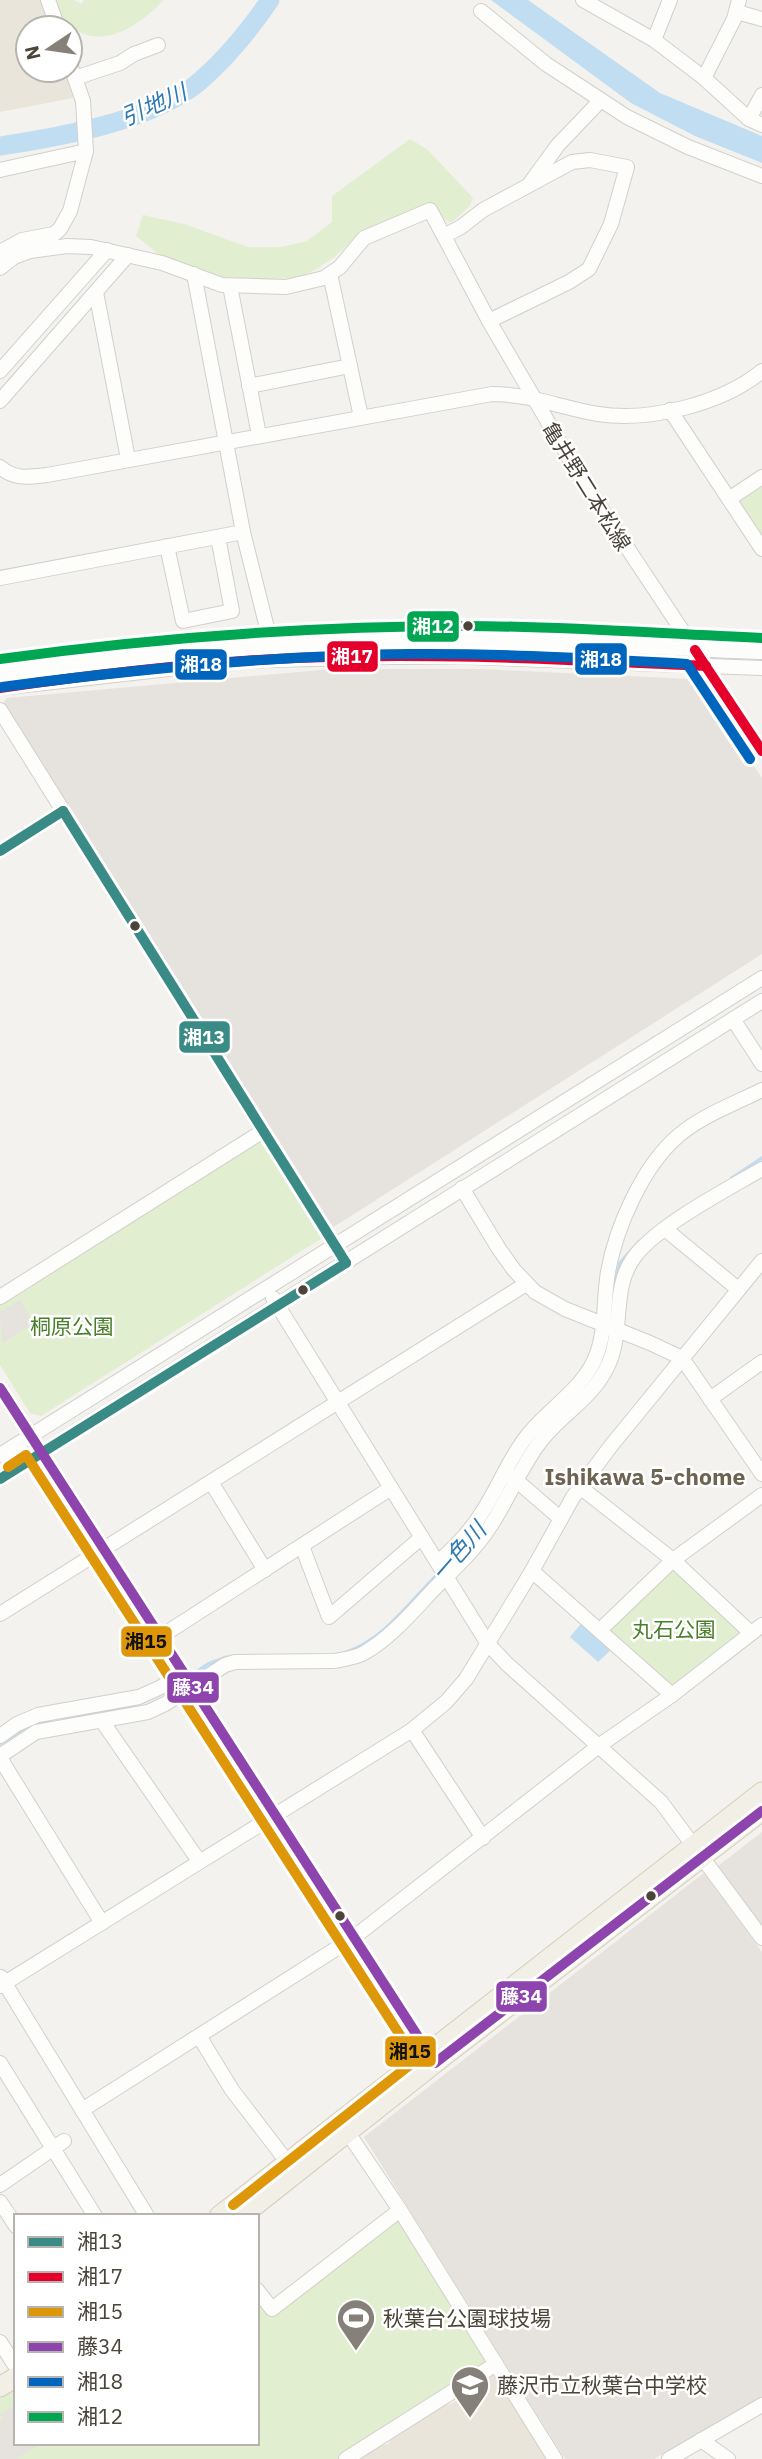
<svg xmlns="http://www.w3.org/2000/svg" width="762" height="2459" font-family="'IBM Plex Sans','Noto Sans JP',sans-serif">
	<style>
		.industrial { fill: #e6e2de }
		.education { fill: #eae5da }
		.green { fill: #e1eecf }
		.parking { fill: #e6e3df }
		.water { fill: #c0ddf1 }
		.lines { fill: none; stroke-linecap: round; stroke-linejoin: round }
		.stream { stroke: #c0ddf1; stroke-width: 3.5 }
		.river { stroke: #c0ddf1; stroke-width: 19 }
		.minor-casing { stroke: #d2d0cb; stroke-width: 16 }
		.major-casing { stroke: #d6cebb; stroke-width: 21 }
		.minor { stroke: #fdfdfc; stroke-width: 14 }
		.major { stroke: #f2efe6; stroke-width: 19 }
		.bus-1-casing { stroke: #fff; stroke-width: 16 }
		.bus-2-casing { stroke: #fff; stroke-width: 16 }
		.bus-3-casing { stroke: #fff; stroke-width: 16 }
		.bus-4-casing { stroke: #fff; stroke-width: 16 }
		.bus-5-casing { stroke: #fff; stroke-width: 16 }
		.bus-6-casing { stroke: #fff; stroke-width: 16 }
		.bus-1 { stroke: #3a8a85; stroke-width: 10 }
		.bus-2 { stroke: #e4002b; stroke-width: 10 }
		.bus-3 { stroke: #dd9709; stroke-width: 10 }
		.bus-4 { stroke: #8e44ad; stroke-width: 10 }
		.bus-5 { stroke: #0065bd; stroke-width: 10 }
		.bus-6 { stroke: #00a651; stroke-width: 10 }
		.bus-dot { fill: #4b4439; stroke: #fff; stroke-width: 2.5 }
		.labels { text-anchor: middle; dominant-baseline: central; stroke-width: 5; stroke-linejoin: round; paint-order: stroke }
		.street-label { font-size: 21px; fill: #4b4439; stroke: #fff }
		.park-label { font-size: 21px; fill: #4a7f2a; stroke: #fff }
		.poi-label { font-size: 21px; fill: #4b4439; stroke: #fff; text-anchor: start }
		.water-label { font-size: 23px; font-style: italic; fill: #2e7ab2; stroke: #fff }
		.neighbourhood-label { font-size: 23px; font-weight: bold; fill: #6e6250; stroke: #fff }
		.line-badge { stroke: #fff; stroke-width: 2.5 }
		.badge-label { font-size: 19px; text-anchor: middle; font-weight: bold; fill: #fff }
		.pale-badge-label { font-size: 19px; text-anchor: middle; font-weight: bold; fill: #111 }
	</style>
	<rect width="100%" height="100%" fill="#f4f2ee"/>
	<g class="industrial">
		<polygon points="332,669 480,669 690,679 698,683 762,778 762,954 332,1228 3,703 7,698"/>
		<polygon points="762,1832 762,1926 718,1866"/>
		<polygon points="704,1873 762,1952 762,2397 654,2459 565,2459 364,2137"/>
	</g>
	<g class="education">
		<polygon points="0,0 40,0 51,28 28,28 28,70 66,70 74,96 73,98 0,112"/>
		<polygon points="494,2371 550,2459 353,2459 374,2448 388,2444 394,2436 446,2400 449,2405 477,2389 474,2384"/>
	</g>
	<g class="green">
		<path d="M45 0H74L81 4 84 0H164C144 20 113 46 82 33 67 26 55 11 45 0Z"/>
		<polygon points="410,139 428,150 473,198 469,207 451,223 424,205 359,233 336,256 315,270 298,278 264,279 223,277 158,254 136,236 143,215 184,224 248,247 281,247 307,241 332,222 332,196"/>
		<polygon points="762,483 762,540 739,504 740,499"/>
		<polygon points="260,1139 322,1238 41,1416 30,1413 0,1365 0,1302"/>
		<polygon points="673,1560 751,1633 672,1695 600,1630"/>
		<polygon points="400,2210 496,2364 351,2459 0,2459 0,2387 16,2377 16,2443 257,2443 257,2290 272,2309"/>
	</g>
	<g class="parking">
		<polygon points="340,692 400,783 173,928 85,794 241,696"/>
		<polygon points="20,1300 34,1323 2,1343 0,1312"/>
		<polygon points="16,2405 16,2443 42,2443 16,2459 0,2459 0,2421 3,2419 0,2414"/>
	</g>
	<g class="water">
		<polygon points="491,0 528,0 660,93 762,136 762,163 695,136 631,103"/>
		<polygon points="586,1618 616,1645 598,1662 570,1637"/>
	</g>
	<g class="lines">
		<g class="stream">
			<polyline points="732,1178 762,1158"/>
			<polyline points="612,1296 620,1263 639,1242"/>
			<polyline points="587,1385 601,1364 610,1332"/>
			<polyline points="512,1472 522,1455"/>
			<polyline points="444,1568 456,1557"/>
			<path d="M347 1652C385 1639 410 1601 438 1574"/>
			<polyline points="191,1676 208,1664 227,1657"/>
			<path d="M63 1717C112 1711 143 1708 185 1680"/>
			<polyline points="0,1744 22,1730 49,1720"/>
		</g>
		<path class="river" d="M0 146C60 137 152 121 199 82 228 57 249 31 270 0"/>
		<g class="minor-casing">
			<g id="minor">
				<polyline points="48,0 58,28"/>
				<polyline points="583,0 654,40 704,78 749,119 762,125"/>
				<polyline points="481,11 546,64 627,117 688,147 762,176"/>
				<polyline points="737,12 762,19"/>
				<polyline points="654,40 670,0"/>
				<polyline points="75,78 120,63 134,54 158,45"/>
				<polyline points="704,78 734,19 739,0"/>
				<polyline points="749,119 762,95"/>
				<polyline points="0,170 86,151"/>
				<polyline points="531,182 558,145 600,101"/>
				<polyline points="444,236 461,227 483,210 572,162 590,160 627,167 611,224 589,269 569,282 489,321"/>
				<polyline points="0,252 22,240 54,234 60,229 70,211 86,151 83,101 70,64"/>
				<polyline points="0,268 14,257 30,251 67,246 91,247 162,263 222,285 286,287 324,278 340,267 364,238 430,210 489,321 579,475 762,751"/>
				<polyline points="194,274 243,532 271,644"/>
				<polyline points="330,274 361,417"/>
				<polyline points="230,286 259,435"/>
				<polyline points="96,292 128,459"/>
				<polyline points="0,371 107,250"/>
				<polyline points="249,386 350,366"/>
				<polyline points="0,401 128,255"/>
				<polyline points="670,410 762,549"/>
				<path d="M0 467C15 480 29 477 47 475L492 394C529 394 562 408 598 414 649 422 722 404 762 371"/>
				<polyline points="729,499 762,477"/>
				<polyline points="167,546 183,621 232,611 218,537"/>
				<polyline points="0,578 243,532"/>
				<path d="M0 673C154 651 309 640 465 640 564 640 663 649 762 652"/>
				<polyline points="0,688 239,661 391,657 470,657 762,668"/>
				<polyline points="0,710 346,1263"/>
				<polyline points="0,851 63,811"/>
				<polyline points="733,1019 762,1064"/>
				<polyline points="462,1188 499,1249 514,1270 535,1292 565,1309 650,1343 682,1358 762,1474"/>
				<polyline points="665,1229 738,1289"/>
				<polyline points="0,1297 263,1131"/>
				<polyline points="273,1298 488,1644 507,1664 661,1802 762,1938"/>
				<polyline points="0,1388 432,2059"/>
				<polyline points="710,1399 762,1362"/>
				<polyline points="0,1455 762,978"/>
				<polyline points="509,1474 561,1519"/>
				<polyline points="0,1479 762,1001"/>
				<polyline points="211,1482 265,1570"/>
				<polyline points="580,1487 673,1560 751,1633"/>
				<polyline points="302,1546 329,1617 422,1537"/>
				<path d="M438 1562C454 1548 470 1532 481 1514 498 1489 508 1460 527 1436 547 1410 580 1391 594 1361 607 1333 603 1301 608 1272 616 1227 643 1166 678 1136 701 1116 734 1104 762 1090"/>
				<polyline points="532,1571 672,1695"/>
				<polyline points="0,1614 526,1284"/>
				<polyline points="600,1630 673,1560 762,1495"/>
				<polyline points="160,1637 391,1488"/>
				<polyline points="102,1721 199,1861"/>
				<polyline points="412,1730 483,1838"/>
				<polyline points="0,1736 17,1724 38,1715 139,1697 161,1687 182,1673"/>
				<path d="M0 1756 36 1732 148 1712 165 1704 225 1665 235 1662 334 1661C344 1659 355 1658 364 1653 390 1639 415 1609 435 1588 455 1568 476 1549 491 1525 509 1498 520 1468 540 1442 561 1414 595 1397 609 1363 624 1328 611 1287 635 1256 660 1224 726 1190 762 1169"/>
				<polyline points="0,1758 102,1923"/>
				<polyline points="1,1977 147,2216"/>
				<polyline points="0,1986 412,1730 446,1702 466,1679 532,1571 573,1497 610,1447 762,1261"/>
				<polyline points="199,2036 232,2090 288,2163"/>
				<polyline points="0,2063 95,2216"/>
				<polyline points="82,2110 353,1938 600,1745 672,1695 762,1625"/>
				<polyline points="344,2127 400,2210 555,2459"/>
				<polyline points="0,2185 64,2141"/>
				<polyline points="0,2202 16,2226"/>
				<polyline points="257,2290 272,2309 400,2210"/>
				<polyline points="0,2342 14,2364"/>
				<polyline points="701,2440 728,2459"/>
				<polyline points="346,2459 496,2364"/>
				<polyline points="669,2459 762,2405"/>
			</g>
		</g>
		<g class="major-casing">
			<g id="major">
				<polyline points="219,2216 762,1792"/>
				<polyline points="242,2216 435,2063 762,1811"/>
				<polyline points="0,2387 16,2377"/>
			</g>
		</g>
		<use href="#minor" class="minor"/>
		<use href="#major" class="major"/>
		<g class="bus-1-casing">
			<g id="bus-1">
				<polyline points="63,811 346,1263"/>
				<polyline points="0,851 63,811"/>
				<polyline points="0,1479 346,1263"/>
			</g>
		</g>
		<g class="bus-2-casing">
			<g id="bus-2">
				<polyline points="695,650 762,751"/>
				<path d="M0 688C98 674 197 662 296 658 433 652 570 660 706 666"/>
			</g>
		</g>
		<g class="bus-3-casing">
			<polyline id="bus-3" points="8,1467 26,1455 416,2060 233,2205"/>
		</g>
		<g class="bus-4-casing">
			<polyline id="bus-4" points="0,1388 435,2063 762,1811"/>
		</g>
		<g class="bus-5-casing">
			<path id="bus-5" d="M2 687C137 669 274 655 410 654 503 653 595 659 687 664L750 759"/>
		</g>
		<g class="bus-6-casing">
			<path id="bus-6" d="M0 659C154 638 309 626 465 626 564 626 663 634 762 638"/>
		</g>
		<use href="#bus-1" class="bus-1"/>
		<use href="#bus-2" class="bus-2"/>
		<use href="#bus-3" class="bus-3"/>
		<use href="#bus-4" class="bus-4"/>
		<use href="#bus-5" class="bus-5"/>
		<use href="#bus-6" class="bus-6"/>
	</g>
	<defs>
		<g id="stadium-pin" transform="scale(2.0125)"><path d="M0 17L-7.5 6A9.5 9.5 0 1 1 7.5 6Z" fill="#868178" stroke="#fff"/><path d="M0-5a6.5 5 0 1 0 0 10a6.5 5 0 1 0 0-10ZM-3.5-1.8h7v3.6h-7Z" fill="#fff"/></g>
		<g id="school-pin" transform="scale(2.0125)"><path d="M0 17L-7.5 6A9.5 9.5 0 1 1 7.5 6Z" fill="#868178" stroke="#fff"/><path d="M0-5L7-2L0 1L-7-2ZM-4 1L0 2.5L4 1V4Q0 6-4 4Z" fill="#fff"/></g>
	</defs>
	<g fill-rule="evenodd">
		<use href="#stadium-pin" x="356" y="2318"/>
		<use href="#school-pin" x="470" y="2385"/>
	</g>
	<g class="bus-dot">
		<circle cx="468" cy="626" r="6"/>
		<circle cx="135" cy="926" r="6"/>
		<circle cx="303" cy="1290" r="6"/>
		<circle cx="651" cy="1896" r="6"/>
		<circle cx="340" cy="1916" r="6"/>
	</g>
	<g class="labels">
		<g class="street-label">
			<text transform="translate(587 486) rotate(58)">亀井野二本松線</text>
		</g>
		<g class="park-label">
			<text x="72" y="1326">桐原公園</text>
			<text x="674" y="1629">丸石公園</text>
		</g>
		<g class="poi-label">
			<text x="383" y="2318">秋葉台公園球技場</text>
			<text x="497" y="2385">藤沢市立秋葉台中学校</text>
		</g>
		<g class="water-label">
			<text transform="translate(153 104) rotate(-24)">引地川</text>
			<text transform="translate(458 1551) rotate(-49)">一色川</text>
		</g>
		<g class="neighbourhood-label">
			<text x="645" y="1476">Ishikawa 5-chome</text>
		</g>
	</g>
	<g class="line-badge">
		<rect x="406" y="610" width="54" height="33" rx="7" fill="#00a651"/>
		<rect x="326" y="640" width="53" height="33" rx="7" fill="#e4002b"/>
		<rect x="574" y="642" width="54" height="34" rx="7" fill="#0065bd"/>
		<rect x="174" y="648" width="54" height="33" rx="7" fill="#0065bd"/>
		<rect x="178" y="1020" width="53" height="34" rx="7" fill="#3a8a85"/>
		<rect x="120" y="1625" width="53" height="33" rx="7" fill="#dd9709"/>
		<rect x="166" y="1671" width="54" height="33" rx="7" fill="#8e44ad"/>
		<rect x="495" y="1980" width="53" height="33" rx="7" fill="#8e44ad"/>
		<rect x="384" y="2035" width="53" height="33" rx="7" fill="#dd9709"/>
	</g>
	<g class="badge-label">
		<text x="433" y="633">湘12</text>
		<text x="352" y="663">湘17</text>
		<text x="601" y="666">湘18</text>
		<text x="201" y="671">湘18</text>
		<text x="204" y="1044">湘13</text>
		<text x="193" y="1694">藤34</text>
		<text x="521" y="2003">藤34</text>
	</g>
	<g class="pale-badge-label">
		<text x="146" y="1648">湘15</text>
		<text x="410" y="2058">湘15</text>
	</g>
	<rect x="14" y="2214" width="245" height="231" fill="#ffffff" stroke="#b7b4b0" stroke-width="2"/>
	<rect x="28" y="2237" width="35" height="10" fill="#3a8a85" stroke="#b7b4b0" stroke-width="2"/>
	<text x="77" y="2249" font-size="21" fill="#4b4439">湘13</text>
	<rect x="28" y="2272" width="35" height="10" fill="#e4002b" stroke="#b7b4b0" stroke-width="2"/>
	<text x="77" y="2284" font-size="21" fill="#4b4439">湘17</text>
	<rect x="28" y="2307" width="35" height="10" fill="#dd9709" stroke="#b7b4b0" stroke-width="2"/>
	<text x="77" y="2319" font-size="21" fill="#4b4439">湘15</text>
	<rect x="28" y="2342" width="35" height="10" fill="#8e44ad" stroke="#b7b4b0" stroke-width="2"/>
	<text x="77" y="2354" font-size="21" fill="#4b4439">藤34</text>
	<rect x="28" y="2377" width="35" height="10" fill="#0065bd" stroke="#b7b4b0" stroke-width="2"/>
	<text x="77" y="2389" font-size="21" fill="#4b4439">湘18</text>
	<rect x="28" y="2412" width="35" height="10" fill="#00a651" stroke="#b7b4b0" stroke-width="2"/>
	<text x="77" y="2424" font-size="21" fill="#4b4439">湘12</text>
	<g transform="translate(49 49) rotate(257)"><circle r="33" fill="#ffffff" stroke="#b7b4b0" stroke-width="2"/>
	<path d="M0-5L12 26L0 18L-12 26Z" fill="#868178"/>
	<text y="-10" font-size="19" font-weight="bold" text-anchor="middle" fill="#4b4439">N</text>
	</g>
</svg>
